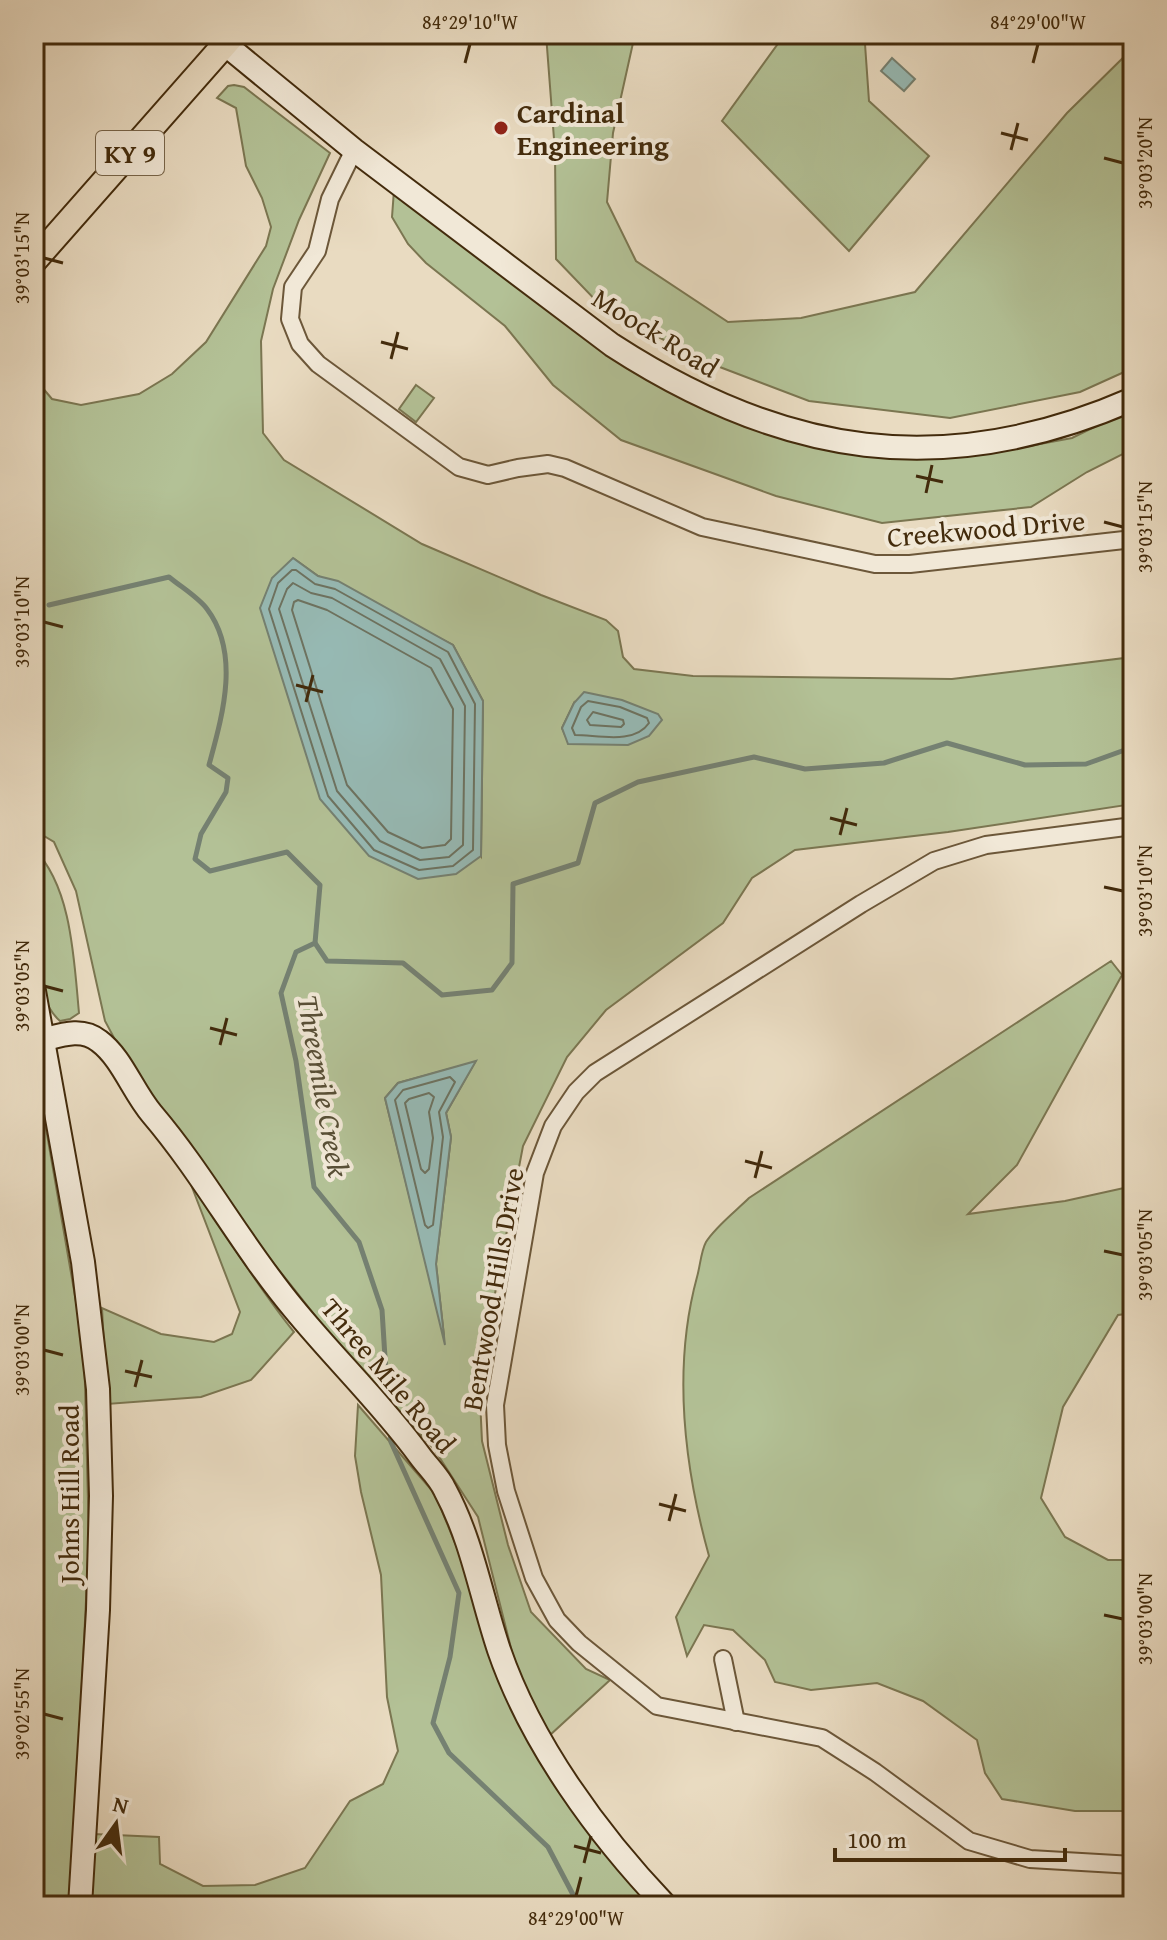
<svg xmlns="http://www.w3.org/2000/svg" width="1167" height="1940" font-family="'Gentium Book Plus',serif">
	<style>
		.green { fill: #b3c196; stroke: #7b7651; stroke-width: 2; fill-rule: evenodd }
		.water { fill: #97bbb6; stroke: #758172; stroke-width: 2 }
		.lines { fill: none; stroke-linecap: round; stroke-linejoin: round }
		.shore { stroke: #6d7361; stroke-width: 2 }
		.stream { stroke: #758172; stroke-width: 5 }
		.street-casing { stroke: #6c5739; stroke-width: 20 }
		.secondary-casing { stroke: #432b0c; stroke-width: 26 }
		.primary-casing { stroke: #432b0c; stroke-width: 28 }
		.street { stroke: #f1e8d7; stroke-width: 16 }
		.secondary { stroke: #f1e8d7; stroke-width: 22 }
		.primary { stroke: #e9dbc1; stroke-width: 24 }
		.ticks { fill: none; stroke: #432b0c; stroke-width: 3 }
		.poi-dot { fill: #8f2418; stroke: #f1e8d7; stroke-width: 3 }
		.labels { text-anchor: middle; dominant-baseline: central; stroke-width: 8; stroke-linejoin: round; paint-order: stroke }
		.shield { fill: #f1e8d7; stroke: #776449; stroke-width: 2 }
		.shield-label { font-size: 26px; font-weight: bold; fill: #432b0c }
		.poi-label { font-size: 28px; font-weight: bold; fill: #432b0c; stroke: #f1e8d7; text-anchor: start }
		.street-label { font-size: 28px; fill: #432b0c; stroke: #f1e8d7 }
		.water-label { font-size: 30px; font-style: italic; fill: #584f36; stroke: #f1e8d7 }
		.neatline { fill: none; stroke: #432b0c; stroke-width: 3 }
		.ticks-label { font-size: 20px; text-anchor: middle; fill: #432b0c }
	</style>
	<rect width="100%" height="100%" fill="#e9dbc1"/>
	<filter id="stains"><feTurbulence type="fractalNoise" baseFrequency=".0025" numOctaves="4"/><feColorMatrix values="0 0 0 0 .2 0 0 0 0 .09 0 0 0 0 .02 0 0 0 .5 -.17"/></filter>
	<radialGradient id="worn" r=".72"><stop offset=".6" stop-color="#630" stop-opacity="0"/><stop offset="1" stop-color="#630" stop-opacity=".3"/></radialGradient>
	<g class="green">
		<polygon points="546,34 635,34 613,133 607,202 636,261 728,322 801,318 915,292 1067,113 1133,48 1133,368 1080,392 950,418 809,401 704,361 603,308 556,259 555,152"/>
		<polygon points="785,34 876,34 865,44 869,101 929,156 849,251 722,121"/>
		<path d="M234 85 244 87 330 153 299 220 273 289 261 341 263 433 284 460 422 544 541 595 606 620 618 631 623 657 634 669 693 676 952 679 1133 657V804L948 832 795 850 752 878 723 923 606 1010 567 1057 523 1146 479 1378 482 1441 508 1545 531 1612 586 1669 610 1680 550 1735 516 1668 478 1517 434 1449 333 1338 259 1245 128 1064 105 1021 76 891 54 842 34 830V384L41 386 52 399 81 405 139 394 172 374 206 342 266 246 271 227 262 198 246 166 236 108 217 98 228 86ZM293 558 318 576 453 645 483 701 481 856ZM574 703 586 743 569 744 562 728ZM475 1062 446 1113 451 1137 436 1264 444 1336 385 1098 398 1083Z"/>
		<polygon points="394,190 666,388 743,426 809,446 893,458 998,452 1072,438 1133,408 1133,449 1087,472 1031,507 882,523 776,496 621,440 553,385 505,326 426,263 408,244 392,217"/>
		<polygon points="416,385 434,398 416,422 399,409"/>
		<path d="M34 849C72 887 74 961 79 1013L70 1019 60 1021C25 991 34 894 34 849Z"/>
		<path d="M1111 961 1122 975 1017 1165 968 1214 1065 1201 1133 1186V1313L1118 1315 1063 1407 1041 1498 1065 1537 1108 1560H1133V1811H1075L1002 1799 985 1773 977 1740 923 1701 877 1683 811 1690 775 1682 765 1660 733 1630 704 1625 687 1656 676 1617 709 1556C684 1466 672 1369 697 1277 700 1267 701 1251 706 1242 715 1227 737 1210 749 1198Z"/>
		<polygon points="34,1059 84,1348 89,1539 71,1906 34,1906"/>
		<path d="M190 1182C225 1232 255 1284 294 1332L251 1380 201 1397 107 1404 102 1308 161 1334 214 1342 232 1334 240 1312Z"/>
		<polygon points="358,1405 435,1494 552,1780 651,1906 90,1906 94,1834 159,1837 160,1864 203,1886 255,1885 305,1868 350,1801 383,1784 398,1751 387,1697 381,1575 361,1492 355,1456"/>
	</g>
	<g class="water">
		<polygon points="892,58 915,79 904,91 881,71"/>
		<polygon points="293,558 318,576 338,581 453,645 483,701 481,856 456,874 418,879 369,856 320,799 260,608 272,578"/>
		<polygon points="584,692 622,700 658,714 662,720 649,736 628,745 568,744 562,728 574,703"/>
		<polygon points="476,1061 446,1113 451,1137 436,1264 445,1345 385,1098 398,1083"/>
	</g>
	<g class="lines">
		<g class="shore">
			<polygon points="292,570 296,570 315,584 335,589 448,652 475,704 473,850 453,866 419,870 374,850 328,796 269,609 278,583"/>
			<polygon points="293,583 311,593 332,598 440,659 465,706 463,845 449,857 420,860 380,841 337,791 279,609 287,589"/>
			<polygon points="298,600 327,610 431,668 453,709 451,839 445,845 422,848 388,832 347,785 292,610 294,602"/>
			<path d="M588 701 620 707 647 718 649 723C634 745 598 735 575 735L572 728 581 707Z"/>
			<polygon points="593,712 623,720 624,724 621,727 590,725 587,720"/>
			<polygon points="450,1077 455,1082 439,1112 443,1137 433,1225 428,1228 425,1225 395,1100 403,1090"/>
			<polygon points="429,1093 434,1097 429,1112 433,1138 429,1169 425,1173 421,1169 405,1103 409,1099"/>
		</g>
		<g class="stream">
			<path d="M49 605 169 577C181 587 198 597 207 609 241 654 222 717 209 765L228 778 226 792 201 834 195 859 210 871 287 852 320 885 315 943 296 952 281 993 296 1061 314 1187 359 1242 382 1310 388 1405"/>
			<polyline points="315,943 327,961 403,963 442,995 492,990 512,963 513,884 578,863 595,803 638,782 754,757 805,769 884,763 947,743 1025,765 1086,764 1133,747"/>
			<polyline points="390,1431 391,1442 459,1593 450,1657 433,1723 449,1753 548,1847 579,1906"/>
		</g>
		<g class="street-casing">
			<g id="street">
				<polyline points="354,150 330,199 317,251 293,287 290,319 300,344 318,364 459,467 488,475 518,468 548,464 565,468 702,527 875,564 910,564 1133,539"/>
				<polyline points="1133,826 986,845 934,861 861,904 595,1073 576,1092 553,1126 535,1173 495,1405 497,1445 506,1491 534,1578 557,1620 579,1643 657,1706 822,1738 875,1772 969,1841 1030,1859 1133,1865"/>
				<polyline points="723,1659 736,1722"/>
			</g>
		</g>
		<g class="secondary-casing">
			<g id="secondary">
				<path d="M226 45 354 150 612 345C783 456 943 482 1133 399"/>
				<polyline points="34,991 83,1262 98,1389 101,1496 98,1610 80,1906"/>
				<path d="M42 1040C61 1035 82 1027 99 1041 122 1058 133 1092 152 1114 204 1175 242 1247 294 1309 335 1359 382 1404 420 1456 428 1467 439 1477 445 1490 472 1540 481 1596 499 1650 531 1743 598 1835 666 1906"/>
			</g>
		</g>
		<g class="primary-casing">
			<polyline id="primary" points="34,261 234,34"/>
		</g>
		<use href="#street" class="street"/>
		<use href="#secondary" class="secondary"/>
		<use href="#primary" class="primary"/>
	</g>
	<path class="ticks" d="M465 63 470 44M1033 63 1038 44M1001 133 1028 140M1011 150 1018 123M1104 158 1123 163M44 258 63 263M381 342 408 349M391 359 398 332M916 476 943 482M926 493 932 465M1104 522 1123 527M44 622 63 627M296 685 323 692M306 702 313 675M830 818 857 825M840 835 847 808M1104 887 1123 891M44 986 63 991M210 1028 237 1035M220 1045 227 1018M745 1161 772 1168M755 1178 762 1151M1104 1251 1123 1255M44 1350 63 1355M125 1371 152 1377M135 1387 142 1360M659 1504 686 1511M669 1521 676 1494M1104 1615 1123 1619M44 1714 63 1719M574 1846 601 1853M584 1863 591 1836M576 1896 581 1877"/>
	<circle class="poi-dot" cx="501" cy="128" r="8"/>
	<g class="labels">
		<rect class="shield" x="96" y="131" width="68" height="44" rx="6"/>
		<g class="shield-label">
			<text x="130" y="153">KY 9</text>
		</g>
		<g class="poi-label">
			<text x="517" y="112">Cardinal<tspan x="517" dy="32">Engineering</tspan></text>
		</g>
		<g class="street-label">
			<text transform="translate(656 332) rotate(32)">Moock Road</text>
			<text transform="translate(986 528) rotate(-5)">Creekwood Drive</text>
			<text transform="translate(492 1289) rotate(-80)">Bentwood Hills Drive</text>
			<text transform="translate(389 1375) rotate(50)">Three Mile Road</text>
			<text transform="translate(68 1494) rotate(-90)">Johns Hill Road</text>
		</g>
		<g class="water-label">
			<text transform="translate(324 1086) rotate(80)">Threemile Creek</text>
		</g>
	</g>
	<rect width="1167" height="1940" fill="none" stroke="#e9dbc1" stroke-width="88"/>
	<g transform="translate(116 1824) rotate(14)" stroke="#f1e8d7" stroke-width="6" paint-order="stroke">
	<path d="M0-6L14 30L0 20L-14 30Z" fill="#432b0c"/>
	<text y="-12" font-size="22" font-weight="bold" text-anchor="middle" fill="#432b0c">N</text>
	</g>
	<path d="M835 1848v12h230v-12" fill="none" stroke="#432b0c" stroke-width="4"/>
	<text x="847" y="1848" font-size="24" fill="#432b0c" stroke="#f1e8d7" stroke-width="6" paint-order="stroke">100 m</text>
	<rect x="44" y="44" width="1079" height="1852" class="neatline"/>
	<g class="ticks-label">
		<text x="470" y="29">84°29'10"W</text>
		<text x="1038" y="29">84°29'00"W</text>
		<text transform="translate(1145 163) rotate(-90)" y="7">39°03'20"N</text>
		<text transform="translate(22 258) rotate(-90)" y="7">39°03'15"N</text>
		<text transform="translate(1145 527) rotate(-90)" y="7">39°03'15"N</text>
		<text transform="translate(22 622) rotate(-90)" y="7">39°03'10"N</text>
		<text transform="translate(1145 891) rotate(-90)" y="7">39°03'10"N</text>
		<text transform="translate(22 986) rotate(-90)" y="7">39°03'05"N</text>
		<text transform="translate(1145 1255) rotate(-90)" y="7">39°03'05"N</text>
		<text transform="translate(22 1350) rotate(-90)" y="7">39°03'00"N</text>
		<text transform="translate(1145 1619) rotate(-90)" y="7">39°03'00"N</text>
		<text transform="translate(22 1714) rotate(-90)" y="7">39°02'55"N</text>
		<text x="576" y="1925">84°29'00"W</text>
	</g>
	<rect width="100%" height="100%" filter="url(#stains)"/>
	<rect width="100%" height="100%" fill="url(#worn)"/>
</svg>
